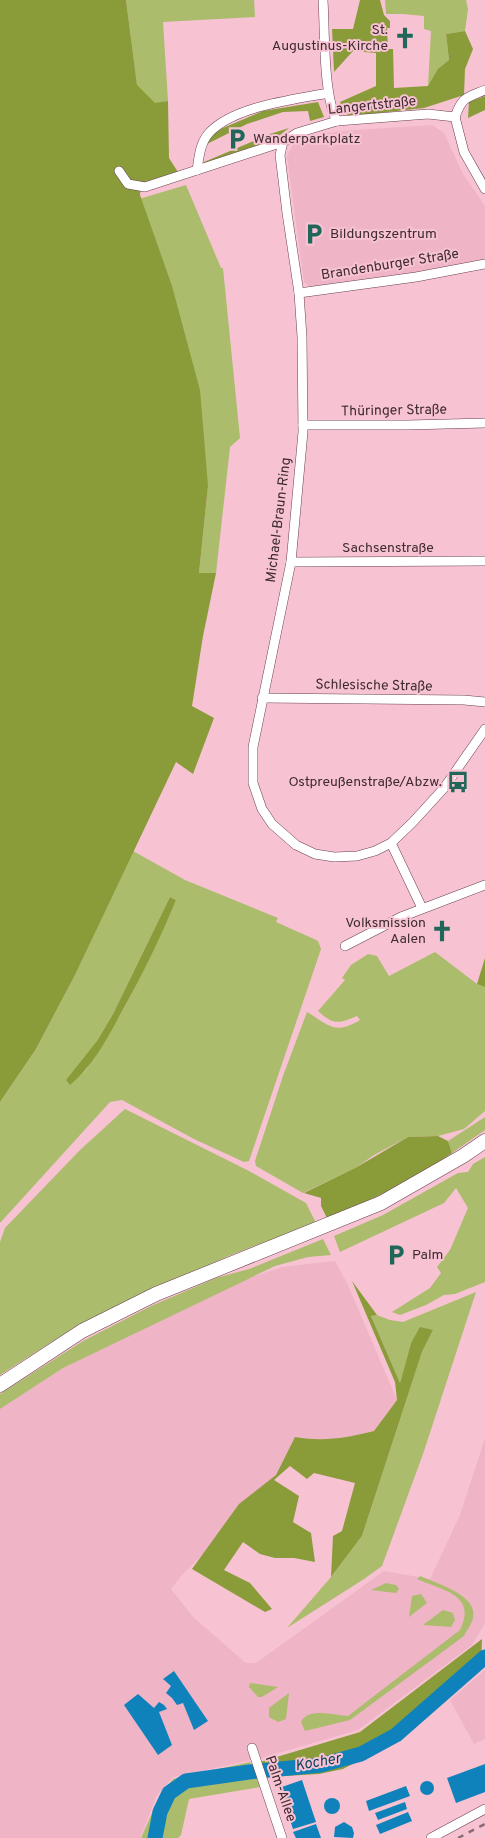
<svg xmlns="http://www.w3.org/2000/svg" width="485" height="1838" font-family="Overpass,sans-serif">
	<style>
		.built { fill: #efb4c6 }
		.green { fill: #abbc6c; fill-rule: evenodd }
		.forest { fill: #8a9c39 }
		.water { fill: #1082bb }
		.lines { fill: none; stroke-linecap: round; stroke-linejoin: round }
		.stream { stroke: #1082bb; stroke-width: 2.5 }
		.river { stroke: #1082bb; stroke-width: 15 }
		.minor-casing { stroke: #6a404e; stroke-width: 10 }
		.highway-casing { stroke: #6a404e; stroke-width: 15 }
		.minor { stroke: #fff; stroke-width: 9 }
		.highway { stroke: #fff; stroke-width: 14 }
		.rail { stroke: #8c6a74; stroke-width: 2.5; stroke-dasharray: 6 6; stroke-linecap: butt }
		.labels { text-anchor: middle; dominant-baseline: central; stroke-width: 4; stroke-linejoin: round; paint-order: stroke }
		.poi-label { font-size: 14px; fill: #3f2b31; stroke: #f7c3d2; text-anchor: end }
		.street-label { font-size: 14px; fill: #3f2b31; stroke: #f7c3d2 }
		.water-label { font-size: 15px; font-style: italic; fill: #0b4260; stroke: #f7c3d2 }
	</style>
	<rect width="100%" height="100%" fill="#f7c3d2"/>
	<g class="built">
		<polygon points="432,125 444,133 463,174 485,206 485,259 418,273 312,288 304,282 287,156 293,145 302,138 340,131"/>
		<polygon points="335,1261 347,1283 397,1400 374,1431 338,1439 309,1439 295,1437 270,1487 182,1575 171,1589 193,1617 246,1663 256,1663 384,1571 430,1579 460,1515 485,1438 485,1623 472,1645 358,1730 261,1758 173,1777 157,1795 140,1838 0,1838 0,1409 63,1368 241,1281 282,1267"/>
		<polygon points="485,1670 485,1739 474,1744 450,1700"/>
	</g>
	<g class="green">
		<polygon points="126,0 254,0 255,17 163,22 168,101 155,104 137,86"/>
		<polygon points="385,0 466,0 468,9 465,31 446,34 449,60 428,86 431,31 424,29 424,16 403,14 386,14"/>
		<polygon points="186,185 221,268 223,268 240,438 230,447 216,573 199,573 208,486 139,199"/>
		<path d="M133 851 185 880 278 918 276 922 314 939 318 941 321 949 249 1161 244 1162 194 1139 122 1100 110 1102 0 1223V1102L36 1049 75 975ZM170 897 176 900C150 961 121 1019 83 1074L97 1041 113 1014Z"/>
		<path d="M435 952 477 984 485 987V1111L464 1129 438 1136 408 1137 374 1155 357 1167 303 1193 256 1166 255 1161 283 1076 307 1012C330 1026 335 1035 360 1020L357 1016C338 1024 333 1025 318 1011L345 980 342 978 351 965 368 954 377 956 389 976Z"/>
		<polygon points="125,1109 249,1171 306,1203 316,1223 231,1255 111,1309 78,1325 0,1375 0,1242 5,1228 80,1150"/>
		<polygon points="485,1117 485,1130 452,1153 448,1141"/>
		<polygon points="485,1157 485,1282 455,1294 444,1295 426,1305 400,1315 392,1312 430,1288 441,1273 437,1267 450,1250 468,1208 456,1188 444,1203 340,1252 334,1236 383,1215 458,1173 468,1172 473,1164"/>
		<polygon points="323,1239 331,1255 308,1257 275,1266 63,1368 0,1409 0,1394 83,1341 151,1306 216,1278 249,1269"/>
		<polygon points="476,1292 423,1454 382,1566 364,1579 287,1628 331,1577 362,1536 422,1352 433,1330 411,1343 400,1383 371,1316 377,1315 390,1320 403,1322"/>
		<path d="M420 1576C435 1583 479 1595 473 1618 472 1624 466 1631 464 1636L350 1720 305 1731 301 1722C308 1707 333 1715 348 1716L460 1630C478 1595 442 1590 417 1579Z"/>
		<polygon points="386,1583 396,1585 399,1589 396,1593 371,1590"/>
		<polygon points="421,1594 427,1603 409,1617 412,1596"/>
		<polygon points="443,1610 453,1613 455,1620 451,1627 423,1625"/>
		<polygon points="250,1683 278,1687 262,1697 258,1697 249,1687"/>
		<polygon points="289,1693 286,1719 278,1722 269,1717 269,1708"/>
		<polygon points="250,1762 260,1787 189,1799 181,1835 178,1838 141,1838 159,1797 173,1779"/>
	</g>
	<g class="forest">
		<polygon points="0,0 126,0 137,85 155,103 168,101 169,158 178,172 141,183 140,195 172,286 200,390 208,486 199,573 216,573 203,636 192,706 214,718 193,774 176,762 75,975 36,1049 0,1102"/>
		<polygon points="360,0 380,0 384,15 390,21 390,28 387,28 388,49 393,49 394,88 428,86 438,69 449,60 446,34 465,31 473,49 465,69 464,95 424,108 352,116 343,113 340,102 376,86 376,53 353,51 334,72 332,29 353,29"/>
		<polygon points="485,96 485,110 468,118 469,102"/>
		<polygon points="318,102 324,117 310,121 308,111 283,112 247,124 207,144 209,136 223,128 263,111"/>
		<polygon points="289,128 276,138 206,166 204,162 270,134"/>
		<path d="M170 897 176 900C160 939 142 976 121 1013 107 1039 93 1066 70 1085L66 1080 97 1041 113 1014Z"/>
		<polygon points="485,958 485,987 477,984"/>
		<polygon points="438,1136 448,1141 452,1153 415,1178 328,1220 321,1206 321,1198 304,1193 357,1167 408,1137"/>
		<path d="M352 1281 377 1315 371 1316 400 1383 411 1343 420 1327 433 1330 422 1352 362 1536 331 1577 333 1536 342 1531 355 1483 314 1473 307 1479 290 1466 274 1480 299 1496 293 1522 311 1533 315 1562 294 1558H275L260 1554 243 1542 224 1570 250 1583 272 1609 265 1612 192 1569 239 1504 276 1475 295 1437C325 1442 345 1438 374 1431L397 1400 395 1382Z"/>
		<polygon points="482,1639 481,1668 395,1742 343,1769 319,1774 269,1777 260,1762 360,1732"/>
	</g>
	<g class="water">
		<polygon points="174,1671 208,1721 194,1730 183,1703 177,1705 172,1698 166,1693 171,1686 163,1679"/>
		<polygon points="138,1694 154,1708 159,1702 164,1705 167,1709 159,1712 172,1745 158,1755 124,1705"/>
		<polygon points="485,1764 485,1792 456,1803 447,1778"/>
		<polygon points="302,1780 316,1822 293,1829 279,1788"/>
		<circle cx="427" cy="1788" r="7"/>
		<polygon points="406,1786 410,1796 369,1811 366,1801"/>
		<circle cx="332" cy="1806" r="8"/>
		<polygon points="405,1802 407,1809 378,1820 375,1813"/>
		<polygon points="408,1812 412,1821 380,1834 376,1825"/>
		<polygon points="344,1822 352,1827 354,1833 353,1838 334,1837 335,1827"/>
		<polygon points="316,1824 321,1838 296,1838 293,1832"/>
	</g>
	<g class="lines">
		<polyline class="stream" points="246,1768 249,1772"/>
		<polyline class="river" points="155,1838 160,1812 169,1793 186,1781 249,1772 321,1765 361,1754 396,1735 485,1657"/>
		<g class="minor-casing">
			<g id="minor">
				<path d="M323 0C325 30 323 96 337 121"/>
				<polyline points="455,117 464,152 485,189"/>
				<path d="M455 117C462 97 466 98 485 90"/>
				<polyline points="283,142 280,155 287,213 299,293 302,337 303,432 291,562 253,747 253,783 262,809 272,824 296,845 315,854 334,857 357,856 375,851 391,843 413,822 444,788 485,729"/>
				<path d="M197 170C199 157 200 143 209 133 234 106 293 100 328 93"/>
				<polyline points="119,171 128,184 145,187 283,142 297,133 337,121 428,114 455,117"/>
				<polyline points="299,293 416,277 485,264"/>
				<polyline points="303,425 408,425 485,423"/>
				<polyline points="291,562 485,561"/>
				<polyline points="262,698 464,700 485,702"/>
				<polyline points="391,843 422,908"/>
				<polyline points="345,946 401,917 485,885"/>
				<polyline points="252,1748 282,1838"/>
				<polyline points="431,1838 485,1809"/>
			</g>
		</g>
		<g class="highway-casing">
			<polyline id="highway" points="0,1385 82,1331 156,1294 381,1203 463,1156 485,1141"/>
		</g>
		<use href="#minor" class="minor"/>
		<use href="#highway" class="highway"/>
		<polyline class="rail" points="458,1838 485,1824"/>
	</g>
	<defs>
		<g id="church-bare" transform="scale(1.725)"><path d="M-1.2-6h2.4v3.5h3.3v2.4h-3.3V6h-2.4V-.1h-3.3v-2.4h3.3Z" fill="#20675a" stroke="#f7c3d2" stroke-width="2.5" paint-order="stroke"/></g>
		<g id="parking-bare" transform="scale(1.725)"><path d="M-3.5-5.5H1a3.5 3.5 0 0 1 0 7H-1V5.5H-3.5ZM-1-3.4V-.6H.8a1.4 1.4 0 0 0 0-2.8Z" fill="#20675a" stroke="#f7c3d2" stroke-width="2.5" paint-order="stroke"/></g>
		<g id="bus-bare" transform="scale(1.725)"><path d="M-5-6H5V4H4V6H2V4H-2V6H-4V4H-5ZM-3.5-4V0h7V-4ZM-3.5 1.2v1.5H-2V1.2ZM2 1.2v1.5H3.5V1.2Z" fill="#20675a" stroke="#f7c3d2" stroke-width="2.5" paint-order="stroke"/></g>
	</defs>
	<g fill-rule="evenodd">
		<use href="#church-bare" x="405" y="38"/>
		<use href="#parking-bare" x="237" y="139"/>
		<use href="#parking-bare" x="314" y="234"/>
		<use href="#bus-bare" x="458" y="782"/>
		<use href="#church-bare" x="442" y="931"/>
		<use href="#parking-bare" x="396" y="1255"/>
	</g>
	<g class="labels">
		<g class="poi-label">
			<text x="388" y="30">St.<tspan x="388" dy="16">Augustinus-Kirche</tspan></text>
			<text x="253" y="139" text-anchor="start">Wanderparkplatz</text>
			<text x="330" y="234" text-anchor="start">Bildungszentrum</text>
			<text x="442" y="782">Ostpreußenstraße/Abzw.</text>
			<text x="426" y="923">Volksmission<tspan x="426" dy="16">Aalen</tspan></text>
			<text x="412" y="1255" text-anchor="start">Palm</text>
		</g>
		<g class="street-label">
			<text transform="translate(372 106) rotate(-6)">Langertstraße</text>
			<text transform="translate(390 265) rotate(-9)">Brandenburger Straße</text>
			<text transform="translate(394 411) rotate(-1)">Thüringer Straße</text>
			<text transform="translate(279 520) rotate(-83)">Michael-Braun-Ring</text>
			<text x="388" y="548">Sachsenstraße</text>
			<text transform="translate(374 686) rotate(1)">Schlesische Straße</text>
			<text transform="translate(280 1789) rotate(71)">Palm-Allee</text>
		</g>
		<g class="water-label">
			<text transform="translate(318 1763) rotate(-10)">Kocher</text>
		</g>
	</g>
</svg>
